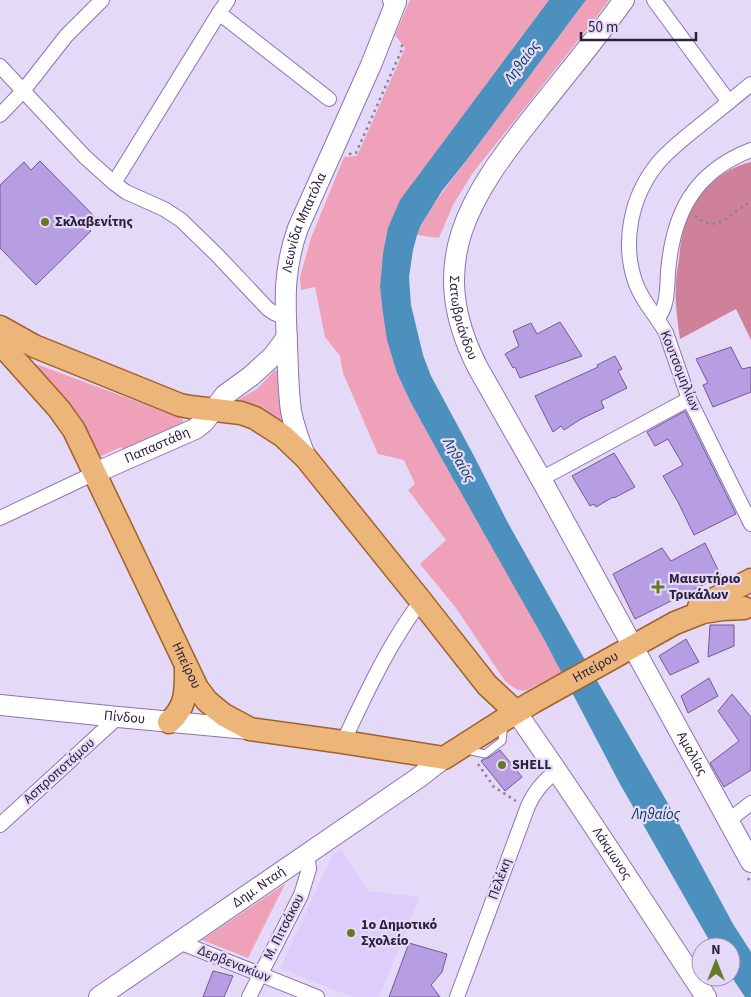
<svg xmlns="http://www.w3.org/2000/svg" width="751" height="997" font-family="'Source Sans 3',sans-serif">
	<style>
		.built { fill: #ddcdfd }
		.green { fill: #eea1b8 }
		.forest { fill: #ce8198 }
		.water { fill: #4c90be }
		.building { fill: #b79ee3; stroke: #715999 }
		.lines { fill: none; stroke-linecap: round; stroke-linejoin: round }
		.lane-casing { stroke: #8c73b5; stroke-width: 9 }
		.street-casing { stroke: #8c73b5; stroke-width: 16 }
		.secondary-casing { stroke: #8c73b5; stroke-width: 22 }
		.primary-casing { stroke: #a1612b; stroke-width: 25 }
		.path { stroke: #8b819d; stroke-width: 2.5; stroke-dasharray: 2.5 4; stroke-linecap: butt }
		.lane { stroke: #fff; stroke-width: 7 }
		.street { stroke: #fff; stroke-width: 14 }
		.secondary { stroke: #fff; stroke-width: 20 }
		.primary { stroke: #ecb57a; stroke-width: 22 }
		.poi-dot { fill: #677826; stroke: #e4daf7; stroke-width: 2 }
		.labels { text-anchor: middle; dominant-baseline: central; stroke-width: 4.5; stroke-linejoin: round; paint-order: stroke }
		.poi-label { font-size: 14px; font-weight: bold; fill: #2b213c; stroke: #e4daf7; text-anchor: start }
		.street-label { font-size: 14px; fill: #2b213c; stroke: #e4daf7 }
		.water-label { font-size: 15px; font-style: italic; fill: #003958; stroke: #e4daf7 }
	</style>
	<rect width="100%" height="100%" fill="#e4daf7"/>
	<polygon class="built" points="341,849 368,891 420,897 379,997 352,997 280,968 332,856"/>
	<g class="green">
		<path d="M410 0H549L415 180 383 253 380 287 382 306 397 373 410 401 443 461 531 615 562 672 527 690C518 693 512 686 505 681L456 608 420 564 446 540 408 490 415 484 404 460 378 454 343 373 340 356 325 337 315 287 301 290 300 277 311 238 344 157 357 156 405 48 395 35Z"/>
		<path d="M586 0H609L595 19 472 174 453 205 439 238 417 235C430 205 451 182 470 156 508 104 548 52 586 0Z"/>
		<polygon points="36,364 181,418 183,420 183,423 123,450 121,447 99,457 31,369"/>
		<polygon points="277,370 278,371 279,401 285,427 236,401 257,389 274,371"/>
		<polygon points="285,884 248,958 202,940"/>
	</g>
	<path class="forest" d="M751 162V340L736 309 680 339C678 327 677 316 676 305 675 289 676 274 679 259 680 247 682 233 686 221 697 192 721 169 751 162Z"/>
	<polygon class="water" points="549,0 586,0 466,161 442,191 421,225 417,235 413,250 409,277 411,305 423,355 431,376 474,456 508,523 581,653 670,807 733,924 751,952 751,997 745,997 731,976 731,947 713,947 620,784 545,641 443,461 410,401 397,373 387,340 382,306 380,287 383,253 388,228 400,200"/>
	<g class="building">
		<polygon points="40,161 95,217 86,226 91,231 36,285 0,248 0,185 24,162 31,170"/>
		<polygon points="560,322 582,356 520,378 515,367 513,368 505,354 519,346 513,331 531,323 537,334"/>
		<polygon points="731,347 742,369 751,367 751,392 713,407 703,385 708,383 696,359"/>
		<polygon points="615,356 622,369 618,371 627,388 601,401 604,408 581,419 564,430 561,426 553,432 535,396 598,367 597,365"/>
		<polygon points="685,411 736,514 694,535 678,502 663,476 683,465 668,439 655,446 647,432"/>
		<polygon points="614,453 635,487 614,498 613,497 596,507 594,504 590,506 572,476"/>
		<polygon points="705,543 721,576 635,619 613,574 662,548 671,561"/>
		<polygon points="710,625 734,625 734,646 708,657"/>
		<polygon points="686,639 699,662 670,675 659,656"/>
		<polygon points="709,678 718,696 688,713 681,696"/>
		<polygon points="732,694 751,717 751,770 724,787 710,763 739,741 718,711"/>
		<polygon points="500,750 522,777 505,791 481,761 484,759 488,758"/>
		<polygon points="409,943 447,954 442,972 431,985 440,997 389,997"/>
		<polygon points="213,971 233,976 224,997 203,997"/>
	</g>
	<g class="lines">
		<g class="lane-casing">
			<polyline id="lane" points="467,750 485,754 502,741 504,724"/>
		</g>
		<g class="street-casing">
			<g id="street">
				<polyline points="654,0 729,102"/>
				<polyline points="219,13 329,99"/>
				<polyline points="0,66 85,157 114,183 126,192 164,209 181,220 217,255 268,309 274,313 286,318"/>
				<path d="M751 84C733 99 715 113 698 127 684 138 670 149 658 163 631 196 621 243 636 284 643 303 657 316 666 333L689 399 751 524"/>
				<polyline points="0,115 23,91 66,36 102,0"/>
				<polyline points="114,183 219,13 228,0"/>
				<path d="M657 319C668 307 667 288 668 272 673 213 694 172 751 150"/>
				<polyline points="541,479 689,399"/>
				<polyline points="0,518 95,473"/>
				<path d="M343 742C367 692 388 645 421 601"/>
				<polyline points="728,821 751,803"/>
				<polyline points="0,825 118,717"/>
				<polyline points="179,942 317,997"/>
				<polyline points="249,997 301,895 309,869 307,854"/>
				<path d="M457 997 528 806C535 790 544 780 558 770"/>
			</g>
		</g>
		<g class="secondary-casing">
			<g id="secondary">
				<path id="s1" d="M624 0C596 39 565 76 535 114 469 197 424 263 478 368L541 479 751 862"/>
				<path id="s2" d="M306 458C300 443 294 427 291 411 288 389 288 367 287 345 285 301 283 270 298 228L371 65 396 2 393 0"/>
				<path id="s3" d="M95 473 195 429 204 422 225 395 251 376 273 356 287 337"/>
				<path id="s4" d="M0 705 118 717 248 729"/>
				<path id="s5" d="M516 712C582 805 643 902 706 997"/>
				<path id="s6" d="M99 997 418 778 444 758"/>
			</g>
		</g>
		<g class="primary-casing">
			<g id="primary">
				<polyline points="0,327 34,346 180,405 190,407 241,413 255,418 283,436 306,458 421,601 487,685 516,712"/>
				<path id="s7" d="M0 343 59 409 74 430 197 688 207 701 214 707 224 715 250 729 343 742 444 758 505 719 533 702 675 623 703 612 723 609 744 608"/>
				<polyline points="699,607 751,580"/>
				<path d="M169 722C187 707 186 690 186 667"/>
			</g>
		</g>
		<g class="path">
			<polyline points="349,154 356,153 403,47 399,42"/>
			<path d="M695 216C720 236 730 211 751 202"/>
			<polyline points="478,764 494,787 516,801"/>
			<polyline points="748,878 751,884"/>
		</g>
		<use href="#lane" class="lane"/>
		<use href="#street" class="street"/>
		<use href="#secondary" class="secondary"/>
		<use href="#primary" class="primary"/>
	</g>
	<g class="poi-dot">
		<circle cx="45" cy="222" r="5"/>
		<path d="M655.5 579.5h5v5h5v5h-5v5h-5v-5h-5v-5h5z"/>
		<circle cx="502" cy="765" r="5"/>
		<circle cx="351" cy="933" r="5"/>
	</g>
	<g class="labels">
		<g class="poi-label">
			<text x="55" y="222">Σκλαβενίτης</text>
			<text x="669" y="579">Μαιευτήριο<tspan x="669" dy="16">Τρικάλων</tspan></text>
			<text x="512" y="765">SHELL</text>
			<text x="361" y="925">1ο Δημοτικό<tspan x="361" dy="16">Σχολείο</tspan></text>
		</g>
		<g class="street-label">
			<text stroke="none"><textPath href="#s2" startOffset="241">Λεωνίδα Μπατόλα</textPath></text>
			<text stroke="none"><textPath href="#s1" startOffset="372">Σατωβριάνδου</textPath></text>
			<text transform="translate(680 371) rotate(68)">Κουτσομηλίων</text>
			<text stroke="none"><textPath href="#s3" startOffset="68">Παπαστάθη</textPath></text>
			<text stroke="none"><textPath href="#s7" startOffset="375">Ηπείρου</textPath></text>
			<text stroke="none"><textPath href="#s7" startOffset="841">Ηπείρου</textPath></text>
			<text stroke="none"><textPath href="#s4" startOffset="125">Πίνδου</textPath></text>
			<text stroke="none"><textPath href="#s1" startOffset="866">Αμαλίας</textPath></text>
			<text transform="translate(59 771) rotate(-42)">Ασπροποτάμου</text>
			<text stroke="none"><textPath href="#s5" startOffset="171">Λάκμωνος</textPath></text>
			<text transform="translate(500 879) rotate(-70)">Πελέκη</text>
			<text stroke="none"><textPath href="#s6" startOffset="194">Δημ. Νταή</textPath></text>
			<text transform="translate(284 927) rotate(-63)">Μ. Πιτσάκου</text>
			<text transform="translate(234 964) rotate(22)">Δερβενακίων</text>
		</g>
		<g class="water-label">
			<text transform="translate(522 62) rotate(-53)">Ληθαίος</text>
			<text transform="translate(459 460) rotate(60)">Ληθαίος</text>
			<text x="656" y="814">Ληθαίος</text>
		</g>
	</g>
	<g transform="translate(716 962)"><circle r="24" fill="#e4daf7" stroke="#9a90ac"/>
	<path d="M0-4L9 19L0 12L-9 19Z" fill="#677826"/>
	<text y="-8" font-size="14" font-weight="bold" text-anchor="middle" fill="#2b213c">N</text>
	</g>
	<path d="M581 32v8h115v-8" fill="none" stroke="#2b213c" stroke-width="2.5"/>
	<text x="588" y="32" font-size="15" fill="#2b213c" stroke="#e4daf7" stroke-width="4" paint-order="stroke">50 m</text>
</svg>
